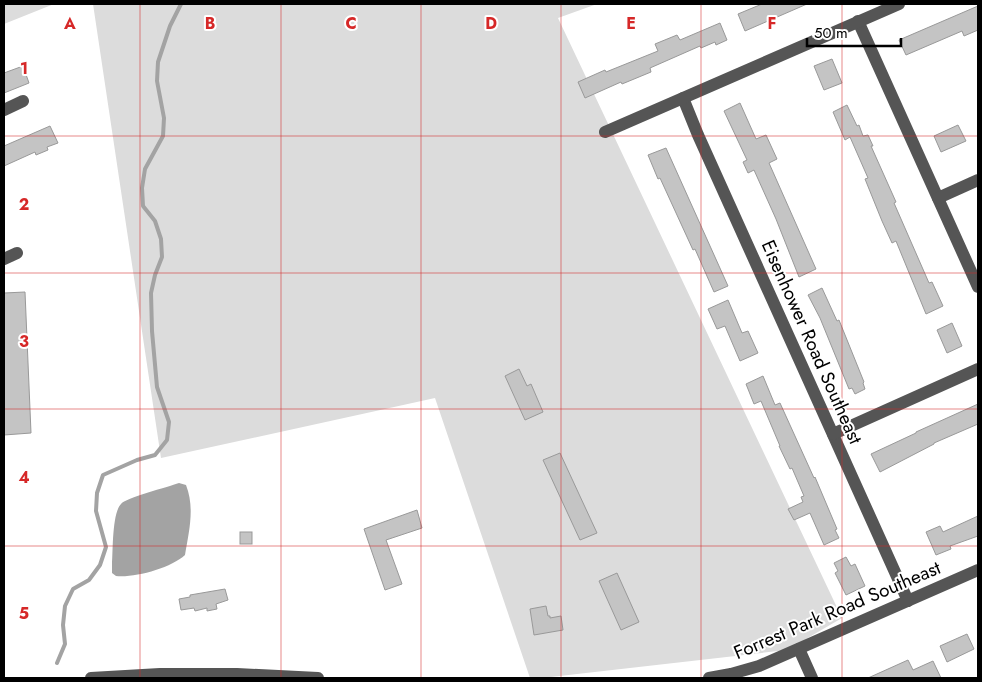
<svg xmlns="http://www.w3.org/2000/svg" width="982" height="682" font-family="Jost,sans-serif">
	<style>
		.green { fill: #dcdcdc }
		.water { fill: #a3a3a3 }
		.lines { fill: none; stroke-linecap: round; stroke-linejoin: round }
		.stream { stroke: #a3a3a3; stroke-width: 4 }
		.building { fill: #c4c4c4; stroke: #999 }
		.minor { stroke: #555; stroke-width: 12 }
		.grid { fill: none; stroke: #d62828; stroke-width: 1; stroke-opacity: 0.55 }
		.labels { text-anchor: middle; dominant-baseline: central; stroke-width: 4; stroke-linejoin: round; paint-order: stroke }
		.street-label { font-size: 19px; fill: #000; stroke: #fff }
		.grid-label { font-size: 16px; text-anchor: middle; font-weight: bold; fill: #d62828; stroke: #fff; stroke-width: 4; stroke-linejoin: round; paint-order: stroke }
	</style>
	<rect width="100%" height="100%" fill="#fff"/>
	<g class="green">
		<polygon points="4,4 54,4 4,24"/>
		<polygon points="93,4 597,4 558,18 842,618 787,650 542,678 530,678 435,398 161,458"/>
	</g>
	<path class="water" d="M179 483 186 485C195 508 189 531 185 555 171 568 135 578 116 576L112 573V564C113 551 112 513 121 504 125 498 168 487 179 483Z"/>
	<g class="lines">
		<polyline class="stream" points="57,663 65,644 63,625 65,606 73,589 89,580 100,565 106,547 96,511 97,493 103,475 137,460 155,455 167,440 169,422 157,387 152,331 151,293 155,275 162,257 161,239 155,221 143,206 142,188 145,169 163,136 164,118 157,81 158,62 170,26 181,4"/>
	</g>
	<g class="building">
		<polygon points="762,4 807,4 745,31 738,14"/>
		<polygon points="978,6 978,30 964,36 962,31 906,55 899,40"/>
		<polygon points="720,23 727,40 716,45 715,42 701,48 700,46 650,68 651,72 622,84 621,82 585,98 578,82 605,70 606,72 658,51 655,44 677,35 680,40"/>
		<polygon points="832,59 842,83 824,90 814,66"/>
		<polygon points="23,66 29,83 4,93 4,73"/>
		<polygon points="740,103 756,139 766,135 777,159 769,163 816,269 799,277 776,219 754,170 748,173 743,162 747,160 724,111"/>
		<polygon points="847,105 857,126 859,125 863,136 868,135 873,146 871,146 896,202 894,203 929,283 932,282 943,306 926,314 896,241 892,243 882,221 865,179 868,178 850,137 845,140 833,112"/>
		<polygon points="958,125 966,141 941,152 934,136"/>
		<polygon points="50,126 58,143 47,147 48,150 36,155 35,152 4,166 4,146"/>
		<polygon points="666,148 728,286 714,292 695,249 693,250 660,178 658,179 648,155"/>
		<polygon points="822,288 837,321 839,320 864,382 863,383 865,389 855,394 852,388 849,389 820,318 808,295"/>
		<polygon points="25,292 31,433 4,435 4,293"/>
		<polygon points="728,300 742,333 748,331 758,353 740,361 725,326 717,329 708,309"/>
		<polygon points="952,323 962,346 947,353 937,330"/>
		<polygon points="519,369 527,386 531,384 543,412 525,420 505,376"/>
		<polygon points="763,376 775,405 780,403 814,478 815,477 837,529 835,530 839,538 824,545 810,513 794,520 788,509 803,502 801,497 804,496 792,468 790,469 779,446 780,446 761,401 754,404 746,384"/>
		<polygon points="978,404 978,424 934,443 934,444 880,472 871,454 916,433 916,432"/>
		<polygon points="560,453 597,533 580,540 543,460"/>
		<polygon points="417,510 422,528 386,540 402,584 385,590 364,529"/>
		<polygon points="978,516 978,536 950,546 951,549 936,555 926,532 940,526 943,532"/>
		<rect x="240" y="532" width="12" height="12"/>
		<polygon points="846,557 851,566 855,564 865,586 846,595 835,573 838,571 834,563"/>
		<polygon points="617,573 639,622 621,630 599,581"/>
		<polygon points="225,589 228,600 216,604 217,609 207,611 207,608 195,611 194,608 181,610 179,599 190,597 190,595"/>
		<polygon points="546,606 548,616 550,616 550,618 561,616 563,630 534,635 530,609"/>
		<polygon points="967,634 974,649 947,662 940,646"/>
		<polygon points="908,660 913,670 933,661 941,678 868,678"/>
	</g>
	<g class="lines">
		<g class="minor">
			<polyline points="858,21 978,287"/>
			<polyline points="683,98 698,135 908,601"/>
			<polyline points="4,110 23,101"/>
			<polyline points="605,132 899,4"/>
			<polyline points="938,198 978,180"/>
			<polyline points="4,259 17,253"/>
			<polyline points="833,434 978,369"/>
			<polyline points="799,649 812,678"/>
			<polyline points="91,678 160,674 237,674 318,678"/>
			<polyline points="709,678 731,674 759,666 978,570"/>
		</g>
	</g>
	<path class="grid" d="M140 4V678M281 4V678M421 4V678M561 4V678M701 4V678M842 4V678M4 136H978M4 273H978M4 409H978M4 546H978"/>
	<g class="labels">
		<g class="street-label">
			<text transform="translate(812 342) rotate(66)">Eisenhower Road Southeast</text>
			<text transform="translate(837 610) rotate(-23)">Forrest Park Road Southeast</text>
		</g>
	</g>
	<g class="grid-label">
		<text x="70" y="29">A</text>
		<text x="210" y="29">B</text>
		<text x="351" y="29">C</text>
		<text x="491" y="29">D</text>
		<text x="631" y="29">E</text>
		<text x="772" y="29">F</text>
		<text x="24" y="74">1</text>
		<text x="24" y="210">2</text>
		<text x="24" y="347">3</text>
		<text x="24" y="483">4</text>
		<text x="24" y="619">5</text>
	</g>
	<rect width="982" height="682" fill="none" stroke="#000000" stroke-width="10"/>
	<path d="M807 38v8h94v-8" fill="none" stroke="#000000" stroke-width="2.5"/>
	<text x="814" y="38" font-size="15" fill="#000000" stroke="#ffffff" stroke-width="4" paint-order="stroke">50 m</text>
</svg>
